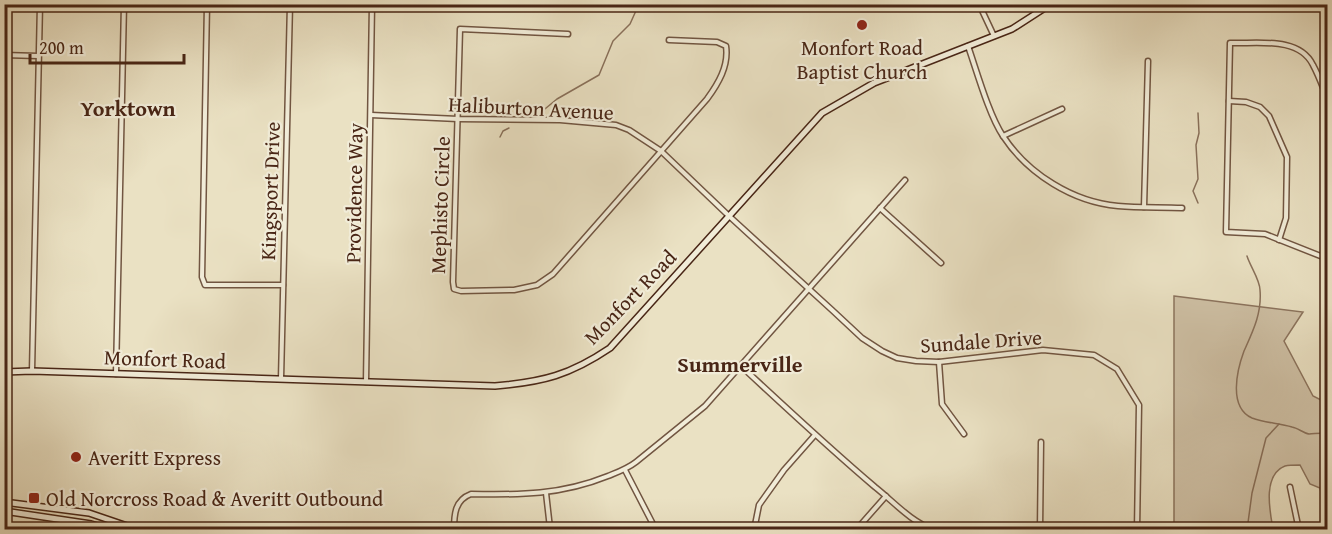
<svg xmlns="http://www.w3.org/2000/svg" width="1332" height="534" font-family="'Gentium Book Plus',serif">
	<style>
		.green { fill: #cfc1a6; stroke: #8c745e; stroke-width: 1.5 }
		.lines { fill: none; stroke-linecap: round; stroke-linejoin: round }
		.stream { stroke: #89705a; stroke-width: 1.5 }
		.street-casing { stroke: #715541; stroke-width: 7 }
		.secondary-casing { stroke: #492616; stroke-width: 8 }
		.street { stroke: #f1ecd8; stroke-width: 4 }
		.secondary { stroke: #f1ecd8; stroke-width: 5 }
		.poi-dot { fill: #8f2418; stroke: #f1ecd8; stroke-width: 2 }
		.labels { text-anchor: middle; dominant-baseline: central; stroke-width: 4.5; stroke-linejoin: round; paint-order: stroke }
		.poi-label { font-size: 21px; fill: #492616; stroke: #f1ecd8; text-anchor: start }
		.street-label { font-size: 21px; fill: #492616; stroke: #f1ecd8 }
		.neighbourhood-label { font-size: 22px; font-weight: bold; fill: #492616; stroke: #f1ecd8 }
	</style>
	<rect width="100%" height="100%" fill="#eae1c3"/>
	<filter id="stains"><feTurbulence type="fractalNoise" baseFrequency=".00333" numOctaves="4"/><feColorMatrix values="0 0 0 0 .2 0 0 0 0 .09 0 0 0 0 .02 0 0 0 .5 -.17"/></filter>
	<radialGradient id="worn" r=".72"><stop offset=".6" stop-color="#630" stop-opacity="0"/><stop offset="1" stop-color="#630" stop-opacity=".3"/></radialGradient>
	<path class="green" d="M1174 296 1303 312 1284 341 1313 396 1327 403V516L1320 488 1310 484 1300 465C1296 465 1289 465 1285 466 1262 475 1270 512 1273 529H1174Z"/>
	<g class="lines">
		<g class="stream">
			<polyline points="533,115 540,113 557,99 599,75 613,41 630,24 639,4"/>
			<polyline points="500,137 503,131 509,128"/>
			<polyline points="1198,203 1193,191 1198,179 1196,145 1199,133 1198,113"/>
			<path d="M1247 256C1250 266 1260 280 1260 290 1262 313 1253 331 1244 351 1237 370 1228 407 1252 418 1265 423 1279 423 1292 427 1298 428 1303 433 1309 434 1315 434 1321 432 1328 434"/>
			<polyline points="1247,530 1252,493 1266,438 1279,424"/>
		</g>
		<g class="street-casing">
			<g id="street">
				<polyline points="207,4 202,277 205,285 283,285"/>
				<polyline points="979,4 994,36"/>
				<path d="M568 34 460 29 453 282 454 289 461 291 514 290 537 285 553 274 707 99C718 84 729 66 726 46L717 42 669 40"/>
				<path d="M968 46C977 72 989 115 1003 136 1028 174 1073 202 1118 206 1139 208 1161 207 1182 208"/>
				<polyline points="4,55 38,56"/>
				<path d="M1328 100C1323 88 1319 76 1313 65 1299 36 1257 44 1230 43L1226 232 1265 234 1328 259"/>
				<polyline points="1229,101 1246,102 1260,107 1269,116 1287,157 1286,218 1279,240"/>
				<polyline points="371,115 458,119 560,120 616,125 629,130 661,151 729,216 832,310 862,338 882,351 897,358 916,361 939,362 1043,350 1094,355 1117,369 1139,405 1137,530"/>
				<polyline points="1003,136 1062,109"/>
				<polyline points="1144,207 1148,61"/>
				<polyline points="880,208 941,263"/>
				<polyline points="939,362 942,404 964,434"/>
				<polyline points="1328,363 1326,367 1328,368"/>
				<path d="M741 366C785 407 829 448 875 487 894 502 910 521 934 530"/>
				<polyline points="32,371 40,4"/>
				<polyline points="116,374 124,4"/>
				<polyline points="281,379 290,4"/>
				<polyline points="366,382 372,4"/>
				<polyline points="625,470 656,530"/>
				<polyline points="1290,487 1299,530"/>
				<polyline points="546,493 550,528"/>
				<path d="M454 530C454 514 455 500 471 494 520 495 561 495 608 476 618 472 627 469 636 462L705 406 905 180"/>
				<polyline points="754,530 759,505 784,470 814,436"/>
				<polyline points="856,530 886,496"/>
				<polyline points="1040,530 1041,442"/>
			</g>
		</g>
		<g class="secondary-casing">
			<g id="secondary">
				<path d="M4 372 32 371 495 386C543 382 570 375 610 348L822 113 874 83 1012 29 1051 4"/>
				<polyline points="4,502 89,513 139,530"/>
				<polyline points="4,511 91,524 111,530"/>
			</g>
		</g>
		<use href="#street" class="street"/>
		<use href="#secondary" class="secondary"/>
	</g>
	<g class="poi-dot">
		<circle cx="862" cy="25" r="6"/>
		<circle cx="76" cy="457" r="6"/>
		<rect x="28" y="492" width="12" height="12" rx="3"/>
	</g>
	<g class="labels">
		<g class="poi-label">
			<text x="862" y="47" text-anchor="middle">Monfort Road<tspan x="862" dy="24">Baptist Church</tspan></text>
			<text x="88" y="457">Averitt Express</text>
			<text x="46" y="498">Old Norcross Road &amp; Averitt Outbound</text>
		</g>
		<g class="street-label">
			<text transform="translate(531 108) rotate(3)">Haliburton Avenue</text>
			<text transform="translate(270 191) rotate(-88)">Kingsport Drive</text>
			<text transform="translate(354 193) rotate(-89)">Providence Way</text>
			<text transform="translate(440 205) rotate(-88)">Mephisto Circle</text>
			<text transform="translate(630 297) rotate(-46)">Monfort Road</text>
			<text transform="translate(981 341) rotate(-4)">Sundale Drive</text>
			<text transform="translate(165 359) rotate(2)">Monfort Road</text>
		</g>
		<g class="neighbourhood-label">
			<text x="128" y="108">Yorktown</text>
			<text x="740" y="364">Summerville</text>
		</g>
	</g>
	<rect width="1332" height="534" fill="none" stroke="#eae1c3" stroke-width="24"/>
	<rect x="6" y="6" width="1320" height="522" fill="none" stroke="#492616" stroke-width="3"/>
	<rect x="12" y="12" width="1308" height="510" fill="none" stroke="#492616" stroke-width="1.5"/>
	<path d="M30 54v9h154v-9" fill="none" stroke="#492616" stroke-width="3"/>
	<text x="39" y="54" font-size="18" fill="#492616" stroke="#f1ecd8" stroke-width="4.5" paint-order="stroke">200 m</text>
	<rect width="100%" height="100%" filter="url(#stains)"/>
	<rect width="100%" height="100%" fill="url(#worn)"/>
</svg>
